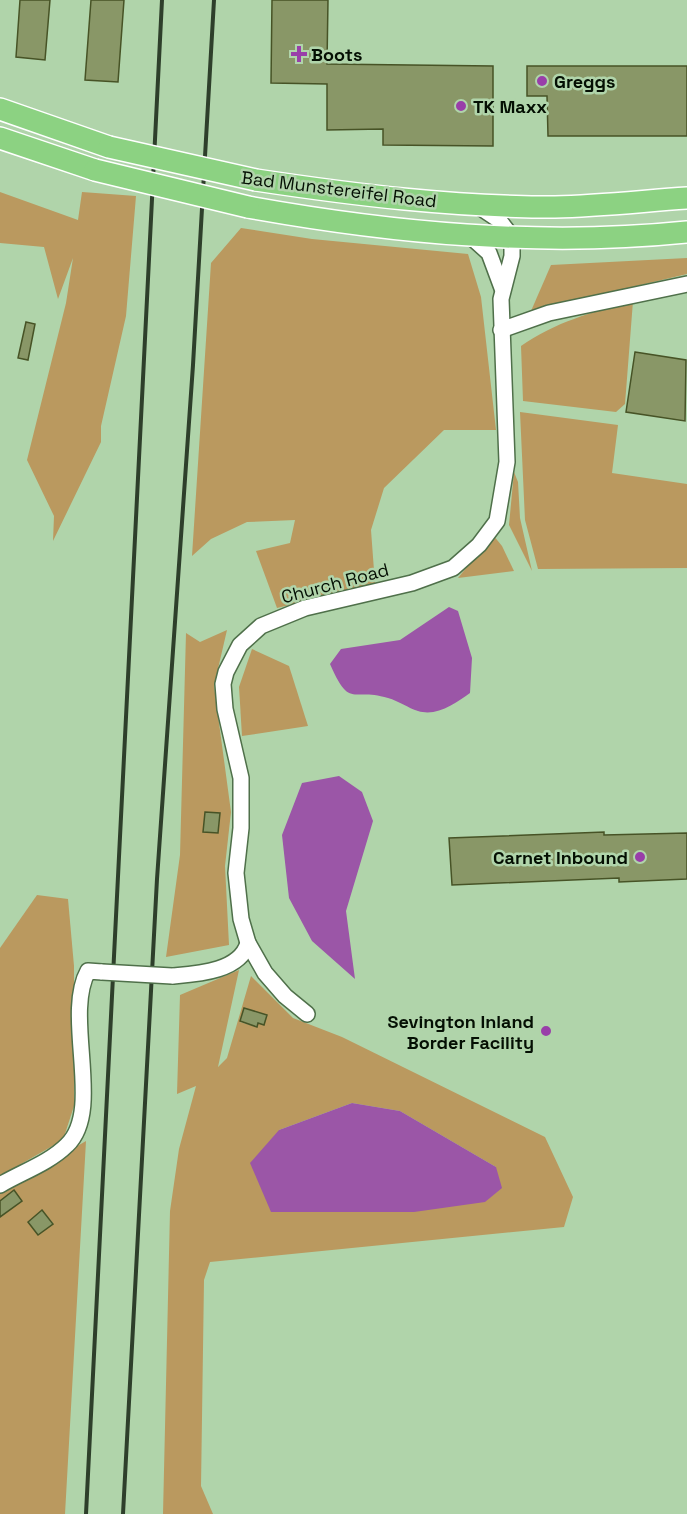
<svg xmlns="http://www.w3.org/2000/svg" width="687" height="1514" font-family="'Space Grotesk',sans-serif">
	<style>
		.green { fill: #ba995f; fill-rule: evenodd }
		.water { fill: #9b56a7 }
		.building { fill: #899767; stroke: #475326; stroke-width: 1.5 }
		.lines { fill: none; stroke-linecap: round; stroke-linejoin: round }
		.minor-casing { stroke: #4f704a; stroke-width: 18 }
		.highway-casing { stroke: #fff; stroke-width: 24 }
		.minor { stroke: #fff; stroke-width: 15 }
		.highway { stroke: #8cd282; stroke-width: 21 }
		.rail { stroke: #2e3f2b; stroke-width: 4 }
		.minor-bridge-casing { stroke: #4f704a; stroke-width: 18; stroke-linecap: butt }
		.highway-bridge-casing { stroke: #fff; stroke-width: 24; stroke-linecap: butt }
		.minor-bridge { stroke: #fff; stroke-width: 15 }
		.highway-bridge { stroke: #8cd282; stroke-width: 21 }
		.poi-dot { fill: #993ea9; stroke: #b0d4aa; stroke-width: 2 }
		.labels { text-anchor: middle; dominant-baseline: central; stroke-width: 5; stroke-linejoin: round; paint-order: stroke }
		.poi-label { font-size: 18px; font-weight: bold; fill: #040f03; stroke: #b0d4aa; text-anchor: start }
		.street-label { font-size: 18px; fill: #040f03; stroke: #b0d4aa }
	</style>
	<rect width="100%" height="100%" fill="#b0d4aa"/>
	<g class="green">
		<polygon points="0,192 78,220 82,192 136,196 126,316 101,426 101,442 53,541 54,516 27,460 66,303 73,258 58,299 44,247 0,243"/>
		<polygon points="241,228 312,239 468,254 481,297 496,430 444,430 384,488 371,530 375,584 277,608 256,551 290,543 295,520 247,522 211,539 192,556 211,263"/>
		<polygon points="687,258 687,274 531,311 551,265"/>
		<path d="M633 301 625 404 616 412 523 401 521 346C555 322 593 312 633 301Z"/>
		<polygon points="520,412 618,425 612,473 687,484 687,568 538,569 525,520"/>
		<polygon points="514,472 518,482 520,518 532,571 509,525"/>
		<polygon points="493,535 502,546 514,571 458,578"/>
		<path d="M227 630 214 686 231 812 225 866 229 945 166 957 180 855 186 633 200 642ZM205 812 220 814 218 833 203 831Z"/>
		<polygon points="252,649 289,666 308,726 242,736 239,687"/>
		<polygon points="37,895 68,899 74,966 74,1106 63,1140 0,1176 0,948"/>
		<path d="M239 970 218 1067 227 1058 251 976 293 1018 342 1037 545 1137 573 1197 564 1227 210 1262 204 1280 201 1486 213 1514H163L170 1211 179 1149 196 1086 177 1094 180 995ZM244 1008 267 1015 264 1024 258 1023 257 1027 240 1022ZM352 1103 400 1111 496 1167 306 1211 271 1212 279 1130Z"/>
		<path d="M86 1141 65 1514H0V1214L2 1216 22 1201 14 1191 0 1201V1191ZM42 1210 53 1223 38 1235 28 1222Z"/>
	</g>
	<g class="water">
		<path d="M449 607 458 611 472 658 470 693C456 703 437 717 418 711 408 708 399 701 388 698 352 687 350 710 330 664L341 649 400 640Z"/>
		<polygon points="339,776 362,792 373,821 346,911 355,979 312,941 289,898 282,835 302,783"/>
		<polygon points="352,1103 400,1111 496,1167 502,1188 485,1202 414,1212 271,1212 250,1163 279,1130"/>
	</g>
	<g class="building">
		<polygon points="20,0 50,0 45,60 16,57"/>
		<polygon points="91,0 124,0 118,82 85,80"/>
		<polygon points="272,0 328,0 327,64 493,66 493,146 383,145 383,129 327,130 327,84 271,83"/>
		<polygon points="527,66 687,66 687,136 548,136 547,96 527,96"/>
		<polygon points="26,322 35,324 28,360 18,358"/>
		<polygon points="635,352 686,360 685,421 626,412"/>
		<polygon points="205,812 220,813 218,833 203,832"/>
		<polygon points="604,832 604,835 687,833 687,879 619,882 619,878 452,885 449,838"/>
		<polygon points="244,1008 267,1015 264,1025 258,1023 257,1027 240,1021"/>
		<polygon points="14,1190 22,1201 0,1217 0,1201"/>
		<polygon points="42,1210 53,1224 38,1235 28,1222"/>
	</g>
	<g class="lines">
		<g class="minor-casing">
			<g id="minor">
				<polyline points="469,235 489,253 502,288"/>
				<polyline points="501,330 549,313 687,284"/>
				<path d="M172 976C196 974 240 972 248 943"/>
				<polyline points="307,1014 285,996 265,973 248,943 241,919 236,873 241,828 241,778 225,709 223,684 226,672 240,645 261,626 305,608 412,583 453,568 479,545 497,521 507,462 501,299 512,256 512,237 499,220 475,204"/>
				<path d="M0 1185C22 1172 49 1163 67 1145 104 1110 63 1016 88 971L102 972"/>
			</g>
		</g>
		<g class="highway-casing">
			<g id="highway">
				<polyline points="0,109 109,147"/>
				<polyline points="0,138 95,170"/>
				<path d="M256 180C355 195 455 207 555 207 599 206 643 201 687 198"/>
				<path d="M248 207C392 233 540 247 687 232"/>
			</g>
		</g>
		<use href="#minor" class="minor"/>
		<use href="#highway" class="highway"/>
		<g class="rail">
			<polyline points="86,1514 162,0"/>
			<polyline points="123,1514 157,879 193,365 214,0"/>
		</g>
		<g class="minor-bridge-casing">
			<polyline id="minor-bridge" points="102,972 172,976"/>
		</g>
		<g class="highway-bridge-casing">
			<g id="highway-bridge">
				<polyline points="109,147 256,180"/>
				<polyline points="95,170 248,207"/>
			</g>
		</g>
		<use href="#minor-bridge" class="minor-bridge"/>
		<use href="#highway-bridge" class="highway-bridge"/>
	</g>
	<g class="poi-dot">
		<path d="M296 45h6v6h6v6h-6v6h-6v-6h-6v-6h6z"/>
		<circle cx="542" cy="81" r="6"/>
		<circle cx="461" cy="106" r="6"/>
		<circle cx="640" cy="857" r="6"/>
		<circle cx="546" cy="1031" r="6"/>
	</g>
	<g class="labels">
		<g class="poi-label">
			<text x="311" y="54">Boots</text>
			<text x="554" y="81">Greggs</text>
			<text x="473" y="106">TK Maxx</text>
			<text x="628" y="857" text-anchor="end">Carnet Inbound</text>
			<text x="534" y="1021" text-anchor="end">Sevington Inland<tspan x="534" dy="21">Border Facility</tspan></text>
		</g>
		<g class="street-label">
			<text transform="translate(339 189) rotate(7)">Bad Munstereifel Road</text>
			<text transform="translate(335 583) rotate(-15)">Church Road</text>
		</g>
	</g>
</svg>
